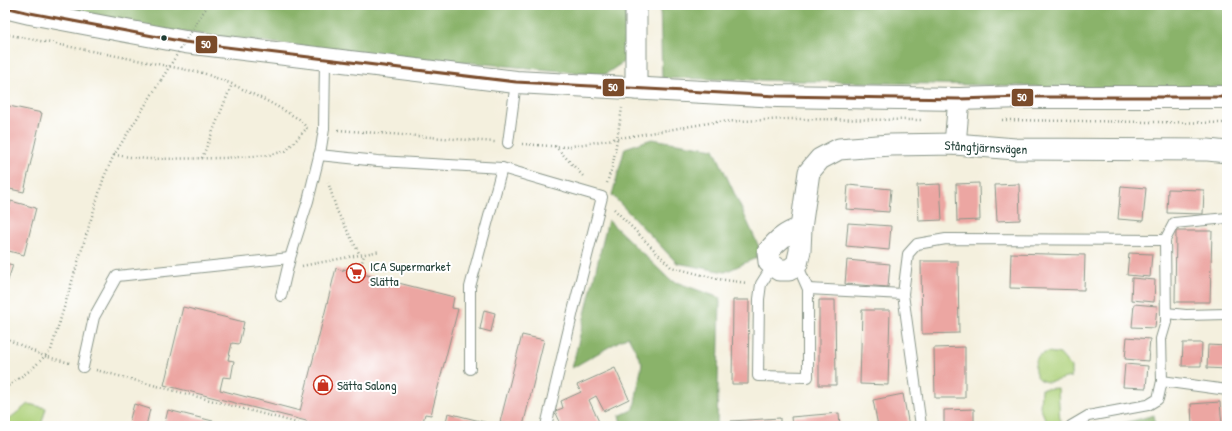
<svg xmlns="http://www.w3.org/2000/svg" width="1232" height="431" font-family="'Patrick Hand',sans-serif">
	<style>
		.green { fill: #aed17a; stroke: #668757 }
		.forest { fill: #8ab36a; stroke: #54784f }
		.building { fill: #eca6a2 }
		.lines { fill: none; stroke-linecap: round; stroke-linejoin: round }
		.service-casing { stroke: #8a9689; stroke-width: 12 }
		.minor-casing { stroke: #8a9689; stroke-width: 23 }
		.tertiary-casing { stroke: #8a9689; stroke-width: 24 }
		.path { stroke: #8a9689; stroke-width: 2.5; stroke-dasharray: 1 3; stroke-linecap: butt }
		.service { stroke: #fff; stroke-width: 10 }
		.minor { stroke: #fff; stroke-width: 21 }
		.tertiary { stroke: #fff; stroke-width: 22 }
		.path-bridge { stroke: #8a9689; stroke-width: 2.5; stroke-dasharray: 1 3; stroke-linecap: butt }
		.bus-1-casing { stroke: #fff; stroke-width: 6 }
		.bus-1 { stroke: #7a4b2a; stroke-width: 3 }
		.bus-dot { fill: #1f3d34; stroke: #fff; stroke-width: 1.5 }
		.labels { text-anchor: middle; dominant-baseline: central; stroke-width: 4; stroke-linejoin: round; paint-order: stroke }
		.street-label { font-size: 13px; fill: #1f3d34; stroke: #fff }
		.poi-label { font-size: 13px; fill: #1f3d34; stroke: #fff; text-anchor: start }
		.line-badge { stroke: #fff; stroke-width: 1.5 }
		.badge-label { font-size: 11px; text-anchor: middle; font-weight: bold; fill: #fff }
	</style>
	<rect width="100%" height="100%" fill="#fff"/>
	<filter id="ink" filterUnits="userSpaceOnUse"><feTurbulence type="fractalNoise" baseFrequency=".025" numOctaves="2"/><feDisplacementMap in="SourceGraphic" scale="8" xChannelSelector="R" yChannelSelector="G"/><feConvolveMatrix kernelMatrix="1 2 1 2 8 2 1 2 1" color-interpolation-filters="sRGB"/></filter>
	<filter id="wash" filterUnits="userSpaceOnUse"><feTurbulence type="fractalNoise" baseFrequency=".012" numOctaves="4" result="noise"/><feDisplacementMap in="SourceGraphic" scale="16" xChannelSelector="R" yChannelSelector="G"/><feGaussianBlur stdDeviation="0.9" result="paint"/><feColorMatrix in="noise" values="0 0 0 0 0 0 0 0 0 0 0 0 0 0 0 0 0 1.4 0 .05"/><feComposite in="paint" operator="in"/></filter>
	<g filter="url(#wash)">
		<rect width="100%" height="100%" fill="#f4f0de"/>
		<g class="green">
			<path d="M1048 352 1060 354 1071 367V377C1064 378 1055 382 1048 382 1033 381 1032 365 1039 355Z"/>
			<polygon points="1058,388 1060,423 1047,423 1040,407 1041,389"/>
			<polygon points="28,404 46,408 41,426 5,426 5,422"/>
		</g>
		<g class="forest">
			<polygon points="28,5 626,5 625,61 604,75 333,50 114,24"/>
			<polygon points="660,5 1227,5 1227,87 1114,88 662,78"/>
			<polygon points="652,139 714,149 759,247 756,258 725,272 677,263 612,195 625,148"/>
			<polygon points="608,220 670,280 720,298 717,426 622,426 619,416 634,409 642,363 628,336 572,368"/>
			<polygon points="1154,415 1156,426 1114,426"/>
		</g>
		<g id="blocks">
			<g class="building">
				<polygon points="9,106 42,113 24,192 5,188 5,122"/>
				<polygon points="979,183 980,220 957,221 956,184"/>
				<polygon points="940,184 942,220 919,221 917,185"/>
				<polygon points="1019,184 1020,220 997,221 995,185"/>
				<polygon points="848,185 891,189 889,212 846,209"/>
				<polygon points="1121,186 1146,188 1143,221 1118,219"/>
				<polygon points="1168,189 1204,190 1203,214 1167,213"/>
				<polygon points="11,201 36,208 24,255 5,250 5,223"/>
				<polygon points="848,223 891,226 889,250 846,246"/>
				<polygon points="1176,231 1212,231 1210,302 1175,302"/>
				<polygon points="1011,253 1085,255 1084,290 1010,288"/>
				<polygon points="1129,253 1152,254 1150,277 1127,275"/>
				<polygon points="847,260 890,264 888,287 845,284"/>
				<polygon points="921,261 958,261 959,333 922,334"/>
				<polygon points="5,263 13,265 5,289"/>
				<polygon points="336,268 343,271 343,269 454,297 452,308 458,309 431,415 425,414 422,426 326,426 164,385 183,307 244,322 239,344 232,343 228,360 234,361 231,378 223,377 220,390 300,411"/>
				<polygon points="1132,278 1155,280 1154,302 1131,300"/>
				<polygon points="733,300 749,300 748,384 732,384"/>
				<polygon points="819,300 835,300 836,385 819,385"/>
				<polygon points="1134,304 1157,306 1155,328 1132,327"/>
				<polygon points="484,310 495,313 491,332 480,329"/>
				<polygon points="862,310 890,310 888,385 860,384"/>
				<polygon points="522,335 544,340 523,426 516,426 500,422"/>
				<polygon points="1127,337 1150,339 1148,361 1125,359"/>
				<polygon points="1183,343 1202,343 1201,366 1182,366"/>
				<polygon points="1208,345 1227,346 1227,369 1207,368"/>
				<polygon points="965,347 965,398 935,398 934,348"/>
				<polygon points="1125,364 1148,366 1146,388 1123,387"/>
				<polygon points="615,368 629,399 604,411 596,396 589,400 601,426 562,426 555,411 563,408 561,401 581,392 577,385"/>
				<polygon points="903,394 909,426 878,426 873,400"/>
				<polygon points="1220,402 1222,426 1192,426 1191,404"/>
				<polygon points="134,404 150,409 146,426 128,426"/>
				<polygon points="974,409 974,426 944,426 944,410"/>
				<polygon points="168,410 229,425 229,426 164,426"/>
				<polygon points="448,413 496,425 496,426 445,426"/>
				<polygon points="839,413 840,426 792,426 791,417"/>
				<polygon points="780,418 780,426 731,426 731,421"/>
			</g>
		</g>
	</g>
	<g filter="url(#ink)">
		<use href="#blocks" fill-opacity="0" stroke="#8a9689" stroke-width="1"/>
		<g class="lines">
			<g class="service-casing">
				<g id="service">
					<polyline points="508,143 516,82"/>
					<polyline points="319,155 378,161 502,168 602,197 573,311 546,426"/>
					<polyline points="773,265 761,284 759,299 758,376 808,377 808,289 797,264"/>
					<polyline points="808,289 903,294"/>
					<polyline points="281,296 290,258 308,201 321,148 324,129 325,60"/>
					<polyline points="1166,313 1186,315 1227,314"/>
					<polyline points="83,367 94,317 117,276 290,258"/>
					<polyline points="470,369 470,287 502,168"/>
					<polyline points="1162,381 1227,390"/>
					<polyline points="921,426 903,294 908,254 917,244 946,239 1165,240"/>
					<polyline points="1071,426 1088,416 1148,405 1158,399 1162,381 1161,339 1166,322 1165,240 1174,223 1227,218"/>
				</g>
			</g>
			<g class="minor-casing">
				<g id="minor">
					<polyline points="636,89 636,5"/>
					<polyline points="955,144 959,99"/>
					<path d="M801 228C786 233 777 240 768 252L769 262 779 270H789L797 264 800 251 801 228 809 172 820 159 839 149 890 145 955 144 1015 149 1208 150 1227 152"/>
				</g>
			</g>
			<g class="tertiary-casing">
				<polyline id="tertiary" points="5,7 30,13 185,42 516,82 777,96 959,99 1027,97 1227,97"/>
			</g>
			<g class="path">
				<polyline points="196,23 208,5"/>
				<polyline points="5,34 203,73 232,84 269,102 299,119 307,128 309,128"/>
				<polyline points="1002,120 1227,123"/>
				<polyline points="338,130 495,142"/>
				<polyline points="522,144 566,147 715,122 790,119 921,120"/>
				<polyline points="555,146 583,176"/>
				<polyline points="114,155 147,159 224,158 269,155 286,151 307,128"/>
				<polyline points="202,158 232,84"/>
				<polyline points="328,182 337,211 360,255"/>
				<polyline points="607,183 613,164 622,108"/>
				<polyline points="614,209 671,267 718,279 747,283"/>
				<polyline points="302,266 380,251"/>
				<polyline points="359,273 364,255"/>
				<polyline points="5,338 44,356 70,363"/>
				<polyline points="96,370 309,426"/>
				<polyline points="5,388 32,369 51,350 104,177 114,155 161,80"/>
			</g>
			<use href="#service" class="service"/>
			<use href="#minor" class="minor"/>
			<use href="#tertiary" class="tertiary"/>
			<polyline class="path-bridge" points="161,80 196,24"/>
			<g class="bus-1-casing">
				<polyline id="bus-1" points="5,7 30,13 185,42 516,82 777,96 959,99 1027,97 1227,97"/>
			</g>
			<use href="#bus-1" class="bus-1"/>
		</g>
	</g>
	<defs>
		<g id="supermarket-ring" transform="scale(1)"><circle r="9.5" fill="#fff" stroke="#c8321e" stroke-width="1.5"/><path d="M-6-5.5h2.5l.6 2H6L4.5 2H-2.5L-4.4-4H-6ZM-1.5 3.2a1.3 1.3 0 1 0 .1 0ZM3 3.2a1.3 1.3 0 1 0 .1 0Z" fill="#c8321e"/></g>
		<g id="shop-ring" transform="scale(1)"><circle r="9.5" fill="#fff" stroke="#c8321e" stroke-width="1.5"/><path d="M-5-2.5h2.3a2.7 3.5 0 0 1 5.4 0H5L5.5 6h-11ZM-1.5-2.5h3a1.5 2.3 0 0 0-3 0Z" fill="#c8321e"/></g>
	</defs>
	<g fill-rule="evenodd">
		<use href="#supermarket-ring" x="356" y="273"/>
		<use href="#shop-ring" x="323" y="385"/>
	</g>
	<circle class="bus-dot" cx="164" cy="38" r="3.5"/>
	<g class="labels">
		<g class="street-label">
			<text transform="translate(986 147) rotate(3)">Stångtjärnsvägen</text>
		</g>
		<g class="poi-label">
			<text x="370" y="266">ICA Supermarket<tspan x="370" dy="15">Slätta</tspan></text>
			<text x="337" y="385">Sätta Salong</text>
		</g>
	</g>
	<g class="line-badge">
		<rect x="195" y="35" width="23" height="19" rx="4" fill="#7a4b2a"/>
		<rect x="602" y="78" width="23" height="19" rx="4" fill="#7a4b2a"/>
		<rect x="1011" y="88" width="23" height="19" rx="4" fill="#7a4b2a"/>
	</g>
	<g class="badge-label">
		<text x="206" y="48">50</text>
		<text x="613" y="91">50</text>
		<text x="1022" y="101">50</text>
	</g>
	<rect width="1232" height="431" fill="none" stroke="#fff" stroke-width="20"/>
</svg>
